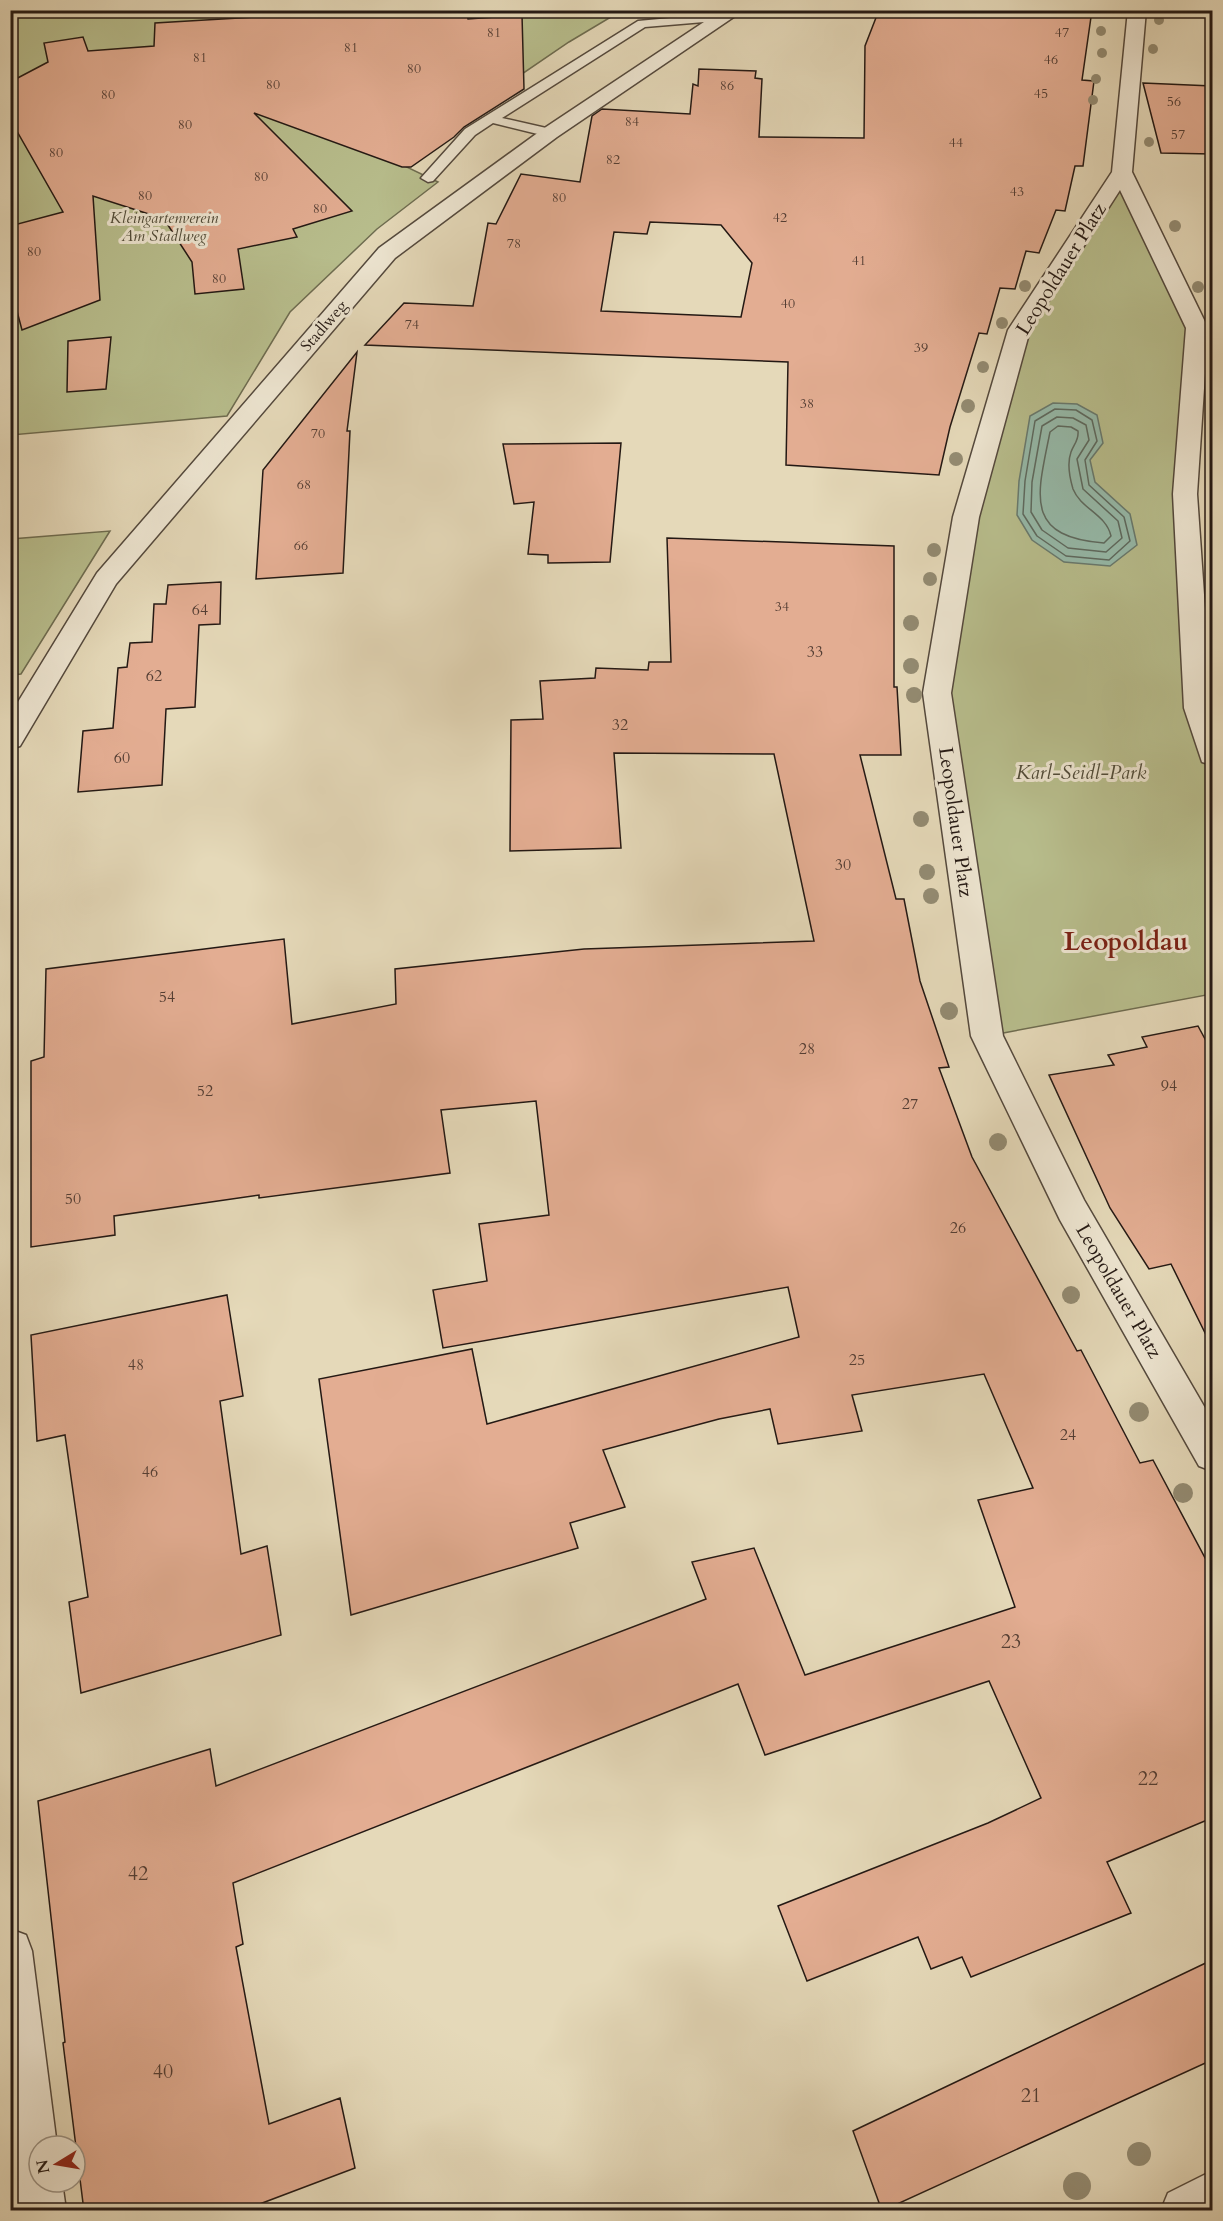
<svg xmlns="http://www.w3.org/2000/svg" width="1223" height="2221" font-family="Cardo,serif">
	<style>
		.green { fill: #b8be8d; stroke: #6e6c50; stroke-width: 1.5 }
		.water { fill: #96bbab; stroke: #687a6f; stroke-width: 1.5 }
		.lines { fill: none; stroke-linecap: round; stroke-linejoin: round }
		.shore { stroke: #5d6a60; stroke-width: 1.5 }
		.building { fill: #e3ad92; stroke: #241914; stroke-width: 1.5; fill-rule: evenodd }
		.service-casing { stroke: #54493d; stroke-width: 3 }
		.minor-casing { stroke: #54493d; stroke-width: 3 }
		.tertiary-casing { stroke: #54493d; stroke-width: 3 }
		.service { fill: #eee6d2; fill-rule: evenodd }
		.minor { fill: #eee6d2; fill-rule: evenodd }
		.tertiary { fill: #eee6d2; fill-rule: evenodd }
		.tree { fill: #938b72 }
		.labels { text-anchor: middle; dominant-baseline: central; stroke-width: 6; stroke-linejoin: round; paint-order: stroke }
		.far-number-label { font-size: 14px; fill: #543e34 }
		.far-park-label { font-size: 16px; font-style: italic; fill: #504b38; stroke: #eee6d2 }
		.far-street-label { font-size: 16px; fill: #241914; stroke: #eee6d2 }
		.number-label { font-size: 16px; fill: #543e34 }
		.street-label { font-size: 20px; fill: #241914; stroke: #eee6d2 }
		.park-label { font-size: 20px; font-style: italic; fill: #504b38; stroke: #eee6d2 }
		.near-number-label { font-size: 20px; fill: #543e34 }
		.district-label { font-size: 26px; font-weight: bold; fill: #7a1f14; stroke: #eee6d2 }
	</style>
	<rect width="100%" height="100%" fill="#e5d9b9"/>
	<filter id="stains"><feTurbulence type="fractalNoise" baseFrequency=".00333" numOctaves="4"/><feColorMatrix values="0 0 0 0 .2 0 0 0 0 .09 0 0 0 0 .02 0 0 0 .5 -.17"/></filter>
	<radialGradient id="worn" r=".72"><stop offset=".6" stop-color="#630" stop-opacity="0"/><stop offset="1" stop-color="#630" stop-opacity=".3"/></radialGradient>
	<g class="green">
		<polygon points="10,11 621,11 569,42 394,161 438,182 377,229 290,312 227,416 11,435"/>
		<polygon points="1122,172 1197,328 1185,494 1198,708 1212,755 1212,994 987,1036 937,693 1019,330"/>
		<polygon points="110,531 21,674 11,675 11,539"/>
	</g>
	<polygon class="water" points="1053,403 1077,404 1097,415 1103,443 1090,460 1095,482 1130,514 1137,545 1110,566 1064,562 1032,540 1017,515 1019,481 1030,416"/>
	<g class="lines">
		<g class="shore">
			<polygon points="1055,409 1076,410 1092,420 1097,441 1085,460 1089,485 1124,517 1130,541 1109,560 1066,556 1037,536 1023,514 1025,481 1035,421"/>
			<polygon points="1057,417 1073,418 1086,425 1089,440 1077,459 1083,489 1118,521 1122,538 1106,552 1068,548 1042,530 1031,512 1032,482 1042,426"/>
			<path d="M1058 426 1071 427 1078 431C1079 440 1074 444 1071 452 1067 463 1070 479 1073 489 1081 509 1106 514 1111 536L1104 543C1022 537 1038 493 1050 432Z"/>
		</g>
	</g>
	<g class="building">
		<polygon points="288,10 466,10 468,19 522,15 524,89 464,127 454,137 411,167 402,167 254,113 352,211 293,229 297,237 238,249 244,289 195,294 192,262 164,219 93,196 100,300 22,330 10,285 10,226 63,212 10,119 10,82 48,62 44,43 83,37 88,51 154,46 155,23 257,17 256,13"/>
		<path d="M879 10H1092L1082 80 1094 81 1083 166H1075L1065 211 1056 210 1039 253 1026 251 1015 289 1000 288 987 334 979 333 950 427 939 475 786 465 788 362 365 345 404 303 473 306 488 223 496 224 521 174 580 182 592 116 602 109 690 114 693 84 698 86 699 69 756 71 755 78 762 79 759 137 864 138 865 46ZM650 222 721 225 752 263 741 317 601 311 614 232 647 234Z"/>
		<polygon points="1143,83 1212,86 1212,154 1161,153"/>
		<polygon points="111,337 106,389 67,392 68,341"/>
		<polygon points="357,352 347,431 350,431 343,573 256,579 263,470"/>
		<polygon points="621,443 610,562 548,563 548,555 528,554 534,502 514,504 503,444"/>
		<polygon points="667,538 894,546 894,687 897,687 901,755 860,755 896,899 904,899 920,981 949,1067 939,1068 972,1157 1077,1351 1081,1350 1140,1463 1153,1460 1212,1571 1212,1818 1107,1862 1131,1913 971,1977 962,1957 931,1969 918,1937 807,1981 778,1906 988,1823 1041,1798 989,1681 765,1755 738,1684 233,1883 243,1944 236,1947 269,2124 340,2098 355,2168 241,2211 84,2211 63,2043 65,2042 38,1801 210,1749 216,1786 706,1599 692,1562 754,1548 805,1675 1015,1607 978,1500 1033,1488 984,1374 852,1395 862,1431 778,1444 770,1409 719,1419 603,1450 625,1507 570,1523 578,1548 351,1615 319,1379 472,1349 487,1424 799,1337 788,1287 443,1348 433,1290 487,1281 479,1224 549,1215 536,1101 441,1110 450,1173 259,1198 259,1195 114,1216 115,1235 31,1247 31,1061 44,1057 46,969 284,939 292,1024 396,1004 395,969 584,949 814,941 774,754 614,753 621,848 510,851 511,720 543,719 540,681 595,678 596,668 648,670 649,662 671,662"/>
		<polygon points="221,582 220,624 199,625 195,707 166,709 162,785 78,792 83,731 113,728 118,668 127,667 130,643 152,642 154,604 166,604 168,585"/>
		<polygon points="1198,1026 1212,1052 1212,1347 1171,1264 1149,1269 1110,1208 1049,1075 1114,1065 1108,1055 1147,1047 1142,1037"/>
		<polygon points="227,1295 243,1396 220,1401 241,1554 267,1546 281,1635 81,1693 69,1602 88,1597 65,1435 37,1441 31,1335"/>
		<polygon points="1212,1960 1212,2060 882,2211 853,2131"/>
	</g>
	<g class="lines">
		<g class="service-casing">
			<polygon id="service" points="724,13 728,14 728,20 645,27 502,118 555,130 556,133 555,136 550,137 493,123 475,135 433,181 428,182 421,178 465,129 638,21"/>
		</g>
		<g class="minor-casing">
			<g id="minor">
				<polygon points="722,10 744,10 557,137 395,258 116,584 20,746 10,749 10,715 97,573 379,248 543,129"/>
				<polygon points="10,1929 26,1935 32,1951 57,2146 39,2146 39,2182 62,2182 66,2210 18,2210 10,2143"/>
				<polygon points="1212,2171 1212,2210 1161,2210 1168,2193"/>
			</g>
		</g>
		<g class="tertiary-casing">
			<polygon id="tertiary" points="1128,10 1146,10 1132,172 1208,328 1197,494 1212,710 1212,765 1202,762 1184,708 1173,494 1186,328 1120,190 1030,330 979,517 951,693 1003,1036 1084,1200 1212,1420 1212,1471 1199,1466 1060,1220 971,1036 923,693 953,517 1008,330 1112,172"/>
		</g>
		<use href="#service" class="service"/>
		<use href="#minor" class="minor"/>
		<use href="#tertiary" class="tertiary"/>
	</g>
	<g class="tree">
		<circle cx="1159" cy="20" r="5"/>
		<circle cx="1101" cy="31" r="5"/>
		<circle cx="1153" cy="49" r="5"/>
		<circle cx="1102" cy="53" r="5"/>
		<circle cx="1096" cy="79" r="5"/>
		<circle cx="1093" cy="100" r="5"/>
		<circle cx="1149" cy="142" r="5"/>
		<circle cx="1175" cy="226" r="6"/>
		<circle cx="1025" cy="286" r="6"/>
		<circle cx="1198" cy="287" r="6"/>
		<circle cx="1002" cy="323" r="6"/>
		<circle cx="983" cy="367" r="6"/>
		<circle cx="968" cy="406" r="7"/>
		<circle cx="956" cy="459" r="7"/>
		<circle cx="934" cy="550" r="7"/>
		<circle cx="930" cy="579" r="7"/>
		<circle cx="911" cy="623" r="8"/>
		<circle cx="911" cy="666" r="8"/>
		<circle cx="914" cy="695" r="8"/>
		<circle cx="921" cy="819" r="8"/>
		<circle cx="927" cy="872" r="8"/>
		<circle cx="931" cy="896" r="8"/>
		<circle cx="949" cy="1011" r="9"/>
		<circle cx="998" cy="1142" r="9"/>
		<circle cx="1071" cy="1295" r="9"/>
		<circle cx="1139" cy="1412" r="10"/>
		<circle cx="1183" cy="1493" r="10"/>
		<circle cx="1139" cy="2154" r="12"/>
		<circle cx="1077" cy="2186" r="14"/>
	</g>
	<g class="labels">
		<g class="far-number-label">
			<text x="494" y="32">81</text>
			<text x="1062" y="32">47</text>
			<text x="351" y="47">81</text>
			<text x="200" y="57">81</text>
			<text x="1051" y="59">46</text>
			<text x="414" y="68">80</text>
			<text x="273" y="84">80</text>
			<text x="727" y="85">86</text>
			<text x="1041" y="93">45</text>
			<text x="108" y="94">80</text>
			<text x="1174" y="101">56</text>
			<text x="632" y="121">84</text>
			<text x="185" y="124">80</text>
			<text x="1178" y="134">57</text>
			<text x="956" y="142">44</text>
			<text x="56" y="152">80</text>
			<text x="613" y="159">82</text>
			<text x="261" y="176">80</text>
			<text x="1017" y="191">43</text>
			<text x="145" y="195">80</text>
			<text x="559" y="197">80</text>
			<text x="320" y="208">80</text>
			<text x="780" y="217">42</text>
			<text x="514" y="243">78</text>
			<text x="34" y="251">80</text>
			<text x="859" y="260">41</text>
			<text x="219" y="278">80</text>
			<text x="788" y="303">40</text>
			<text x="412" y="324">74</text>
			<text x="921" y="347">39</text>
			<text x="807" y="403">38</text>
			<text x="318" y="433">70</text>
			<text x="304" y="484">68</text>
			<text x="301" y="545">66</text>
			<text x="782" y="606">34</text>
		</g>
		<g class="far-park-label">
			<text x="164" y="218">Kleingartenverein<tspan x="164" dy="18">Am Stadlweg</tspan></text>
		</g>
		<g class="far-street-label">
			<text transform="translate(324 326) rotate(-49)">Stadlweg</text>
		</g>
		<g class="number-label">
			<text x="200" y="610">64</text>
			<text x="815" y="652">33</text>
			<text x="154" y="676">62</text>
			<text x="620" y="725">32</text>
			<text x="122" y="758">60</text>
			<text x="843" y="865">30</text>
			<text x="167" y="997">54</text>
			<text x="807" y="1049">28</text>
			<text x="1169" y="1086">94</text>
			<text x="205" y="1091">52</text>
			<text x="910" y="1104">27</text>
			<text x="73" y="1199">50</text>
			<text x="958" y="1228">26</text>
			<text x="857" y="1360">25</text>
			<text x="136" y="1365">48</text>
			<text x="1068" y="1435">24</text>
			<text x="150" y="1472">46</text>
		</g>
		<g class="street-label">
			<text transform="translate(1061 269) rotate(-58)">Leopoldauer Platz</text>
			<text transform="translate(956 822) rotate(82)">Leopoldauer Platz</text>
			<text transform="translate(1119 1291) rotate(60)">Leopoldauer Platz</text>
		</g>
		<g class="park-label">
			<text x="1081" y="772">Karl-Seidl-Park</text>
		</g>
		<g class="near-number-label">
			<text x="1011" y="1641">23</text>
			<text x="1148" y="1778">22</text>
			<text x="138" y="1873">42</text>
			<text x="163" y="2071">40</text>
			<text x="1031" y="2095">21</text>
		</g>
		<g class="district-label">
			<text x="1126" y="941">Leopoldau</text>
		</g>
	</g>
	<rect width="1223" height="2221" fill="none" stroke="#e5d9b9" stroke-width="36"/>
	<rect x="12" y="12" width="1199" height="2197" fill="none" stroke="#241914" stroke-width="3"/>
	<rect x="18" y="18" width="1187" height="2185" fill="none" stroke="#241914" stroke-width="1.5"/>
	<g transform="translate(57 2164) rotate(259)"><circle r="28" fill="#eee6d2" stroke="#9d9486" stroke-width="1.5"/>
	<path d="M0-4.5L10 22L0 15L-10 22Z" fill="#8f2418"/>
	<text y="-9" font-size="16" font-weight="bold" text-anchor="middle" fill="#241914">N</text>
	</g>
	<rect width="100%" height="100%" filter="url(#stains)"/>
	<rect width="100%" height="100%" fill="url(#worn)"/>
</svg>
